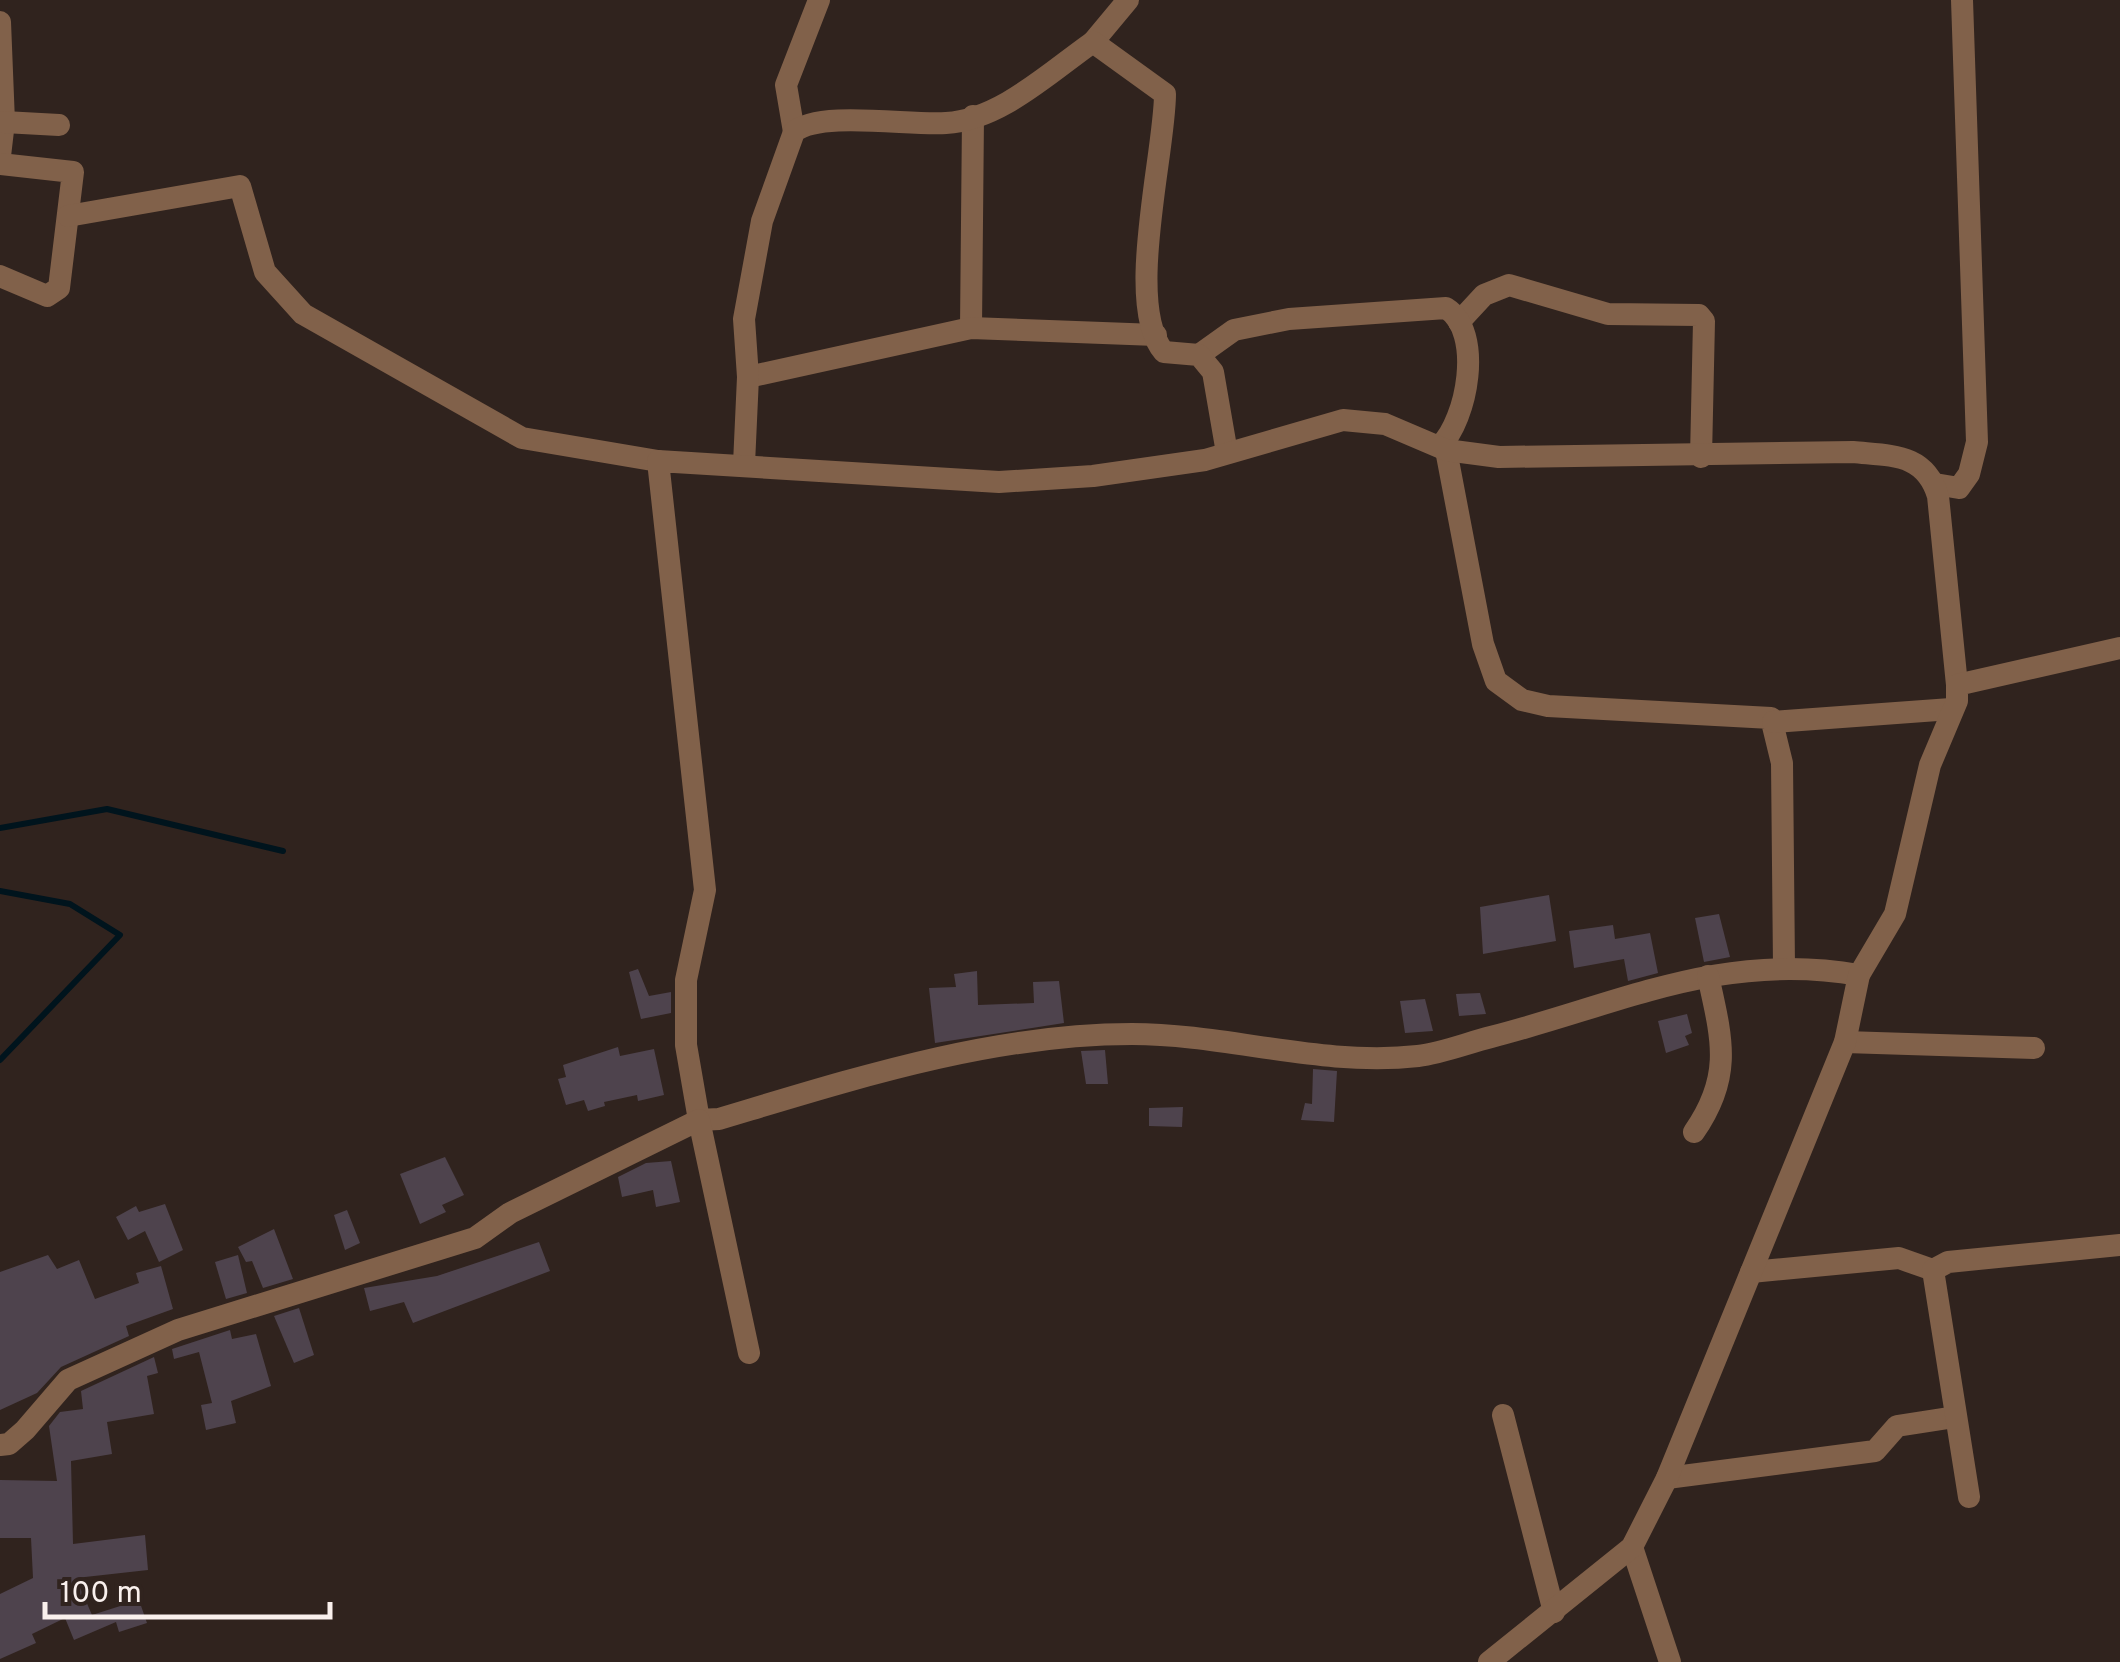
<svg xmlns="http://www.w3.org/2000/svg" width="2120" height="1662" font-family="Overpass,sans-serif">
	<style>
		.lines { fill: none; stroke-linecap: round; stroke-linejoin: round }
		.stream { stroke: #00141d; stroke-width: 6 }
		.building { fill: #4e434d }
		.minor { stroke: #81614a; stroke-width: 22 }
	</style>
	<rect width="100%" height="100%" fill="#30231e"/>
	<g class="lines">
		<g class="stream">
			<polyline points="0,828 107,809 283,851"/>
			<polyline points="0,891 70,904 120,935 0,1060"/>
		</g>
	</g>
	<g class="building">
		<polygon points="1549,895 1556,941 1483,954 1480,907"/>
		<polygon points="1719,914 1730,957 1704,962 1695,918"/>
		<polygon points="1613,925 1615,939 1650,933 1658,973 1628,981 1624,959 1574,968 1569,931"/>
		<polygon points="638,969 649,996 671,992 671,1013 641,1019 629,972"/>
		<polygon points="977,971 978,1005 1034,1003 1033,982 1059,981 1064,1023 935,1043 929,988 956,987 954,974"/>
		<polygon points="1480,993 1486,1014 1459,1016 1456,994"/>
		<polygon points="1425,999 1433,1031 1405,1033 1400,1001"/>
		<polygon points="1687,1014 1692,1033 1685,1036 1689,1045 1666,1053 1658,1021"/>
		<polygon points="618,1047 620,1056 654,1049 664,1095 638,1101 637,1095 604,1102 605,1106 588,1111 584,1100 566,1105 558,1079 566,1077 563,1065"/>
		<polygon points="1105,1050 1108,1084 1086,1084 1081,1051"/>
		<polygon points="1313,1069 1337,1071 1334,1122 1301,1120 1305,1103 1312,1104"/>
		<polygon points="1183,1107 1182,1127 1149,1126 1149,1108"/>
		<polygon points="445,1157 464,1195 442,1205 446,1212 420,1224 400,1174"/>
		<polygon points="671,1161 680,1202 656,1207 653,1190 622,1197 618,1177 646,1163"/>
		<polygon points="165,1204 183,1250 159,1262 145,1231 128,1240 116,1217 136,1206 139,1212"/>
		<polygon points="347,1210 360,1243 345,1250 334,1215"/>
		<polygon points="274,1229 293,1279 263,1288 252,1261 246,1262 238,1247"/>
		<polygon points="539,1242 550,1271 413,1323 404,1302 370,1311 364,1288 437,1276"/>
		<polygon points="48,1255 57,1269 79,1260 95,1299 139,1283 136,1273 161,1266 173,1309 126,1326 129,1336 61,1367 37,1393 0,1410 0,1272"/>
		<polygon points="238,1255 247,1293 226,1299 215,1262"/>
		<polygon points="299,1308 314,1355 294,1363 274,1316"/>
		<polygon points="230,1330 232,1339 256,1334 271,1386 231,1401 236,1423 206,1430 201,1405 212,1403 199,1352 174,1359 172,1349"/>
		<polygon points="154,1357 158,1373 147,1376 154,1414 107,1422 112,1454 71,1461 73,1544 145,1535 148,1570 76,1578 92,1615 139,1600 147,1623 119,1632 116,1622 74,1640 65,1618 32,1634 36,1643 0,1659 0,1594 33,1578 31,1538 0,1538 0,1480 57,1481 49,1426 60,1412 83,1409 81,1391"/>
	</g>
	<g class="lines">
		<g class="minor">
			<polyline points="0,22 4,122 0,156"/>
			<polyline points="1093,42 1128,0"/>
			<polyline points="4,122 59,125"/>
			<polyline points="794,132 786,85 819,0"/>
			<polyline points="0,164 73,172 59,288 47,296 0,276"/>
			<polyline points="68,216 240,186 265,272 303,314 522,438 658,461"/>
			<polyline points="1459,322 1484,295 1509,285 1608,314 1699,315 1704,321 1701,457"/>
			<polyline points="971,328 973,116"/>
			<path d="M1199 355 1234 330 1289 319 1446 308C1484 332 1467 420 1440 446"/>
			<polyline points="748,377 971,328 1156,335"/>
			<polyline points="1446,450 1483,644 1496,681 1522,700 1548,706 1771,718 1782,763 1784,967"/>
			<path d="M744 464 748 377 744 319 762 221 794 132C819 110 911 126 946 123 1000 120 1050 72 1093 42L1165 94C1165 153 1124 306 1164 352L1199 355 1213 372 1227 453"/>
			<polyline points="1935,484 1959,488 1969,474 1977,442 1962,0"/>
			<polyline points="1773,722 1951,709"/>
			<path d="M1859 975C1721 951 1620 1004 1491 1037 1467 1043 1442 1053 1418 1056 1322 1067 1227 1034 1132 1034 991 1034 853 1079 719 1119L699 1120 686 1045V980L705 890 658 461 999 482 1093 476 1205 460 1343 420 1385 424 1446 450 1499 457 1853 452C1892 456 1925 453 1938 496L1957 685"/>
			<polyline points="1845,1042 2034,1048"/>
			<path d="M1694 1132C1733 1076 1722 1039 1708 976"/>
			<polyline points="1751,1272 1899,1258 1933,1270"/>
			<polyline points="1503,1415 1554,1612"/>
			<polyline points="0,1445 9,1444 25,1430 68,1380 178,1330 475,1238 510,1213 699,1120 749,1353"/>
			<polyline points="1667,1478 1875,1451 1897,1426 1955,1417"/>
			<polyline points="1969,1497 1933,1270 1948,1262 2120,1245"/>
			<polyline points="1632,1547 1670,1662"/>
			<polyline points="1489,1662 1632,1547 1667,1478 1845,1042 1859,975 1895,914 1930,765 1957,701 1957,685 2120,648"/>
		</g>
	</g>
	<path d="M45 1602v15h285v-15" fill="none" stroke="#f9f0ed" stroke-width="5"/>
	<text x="60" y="1602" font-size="30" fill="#f9f0ed" stroke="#30231e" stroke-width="8" paint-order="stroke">100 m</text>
</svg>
